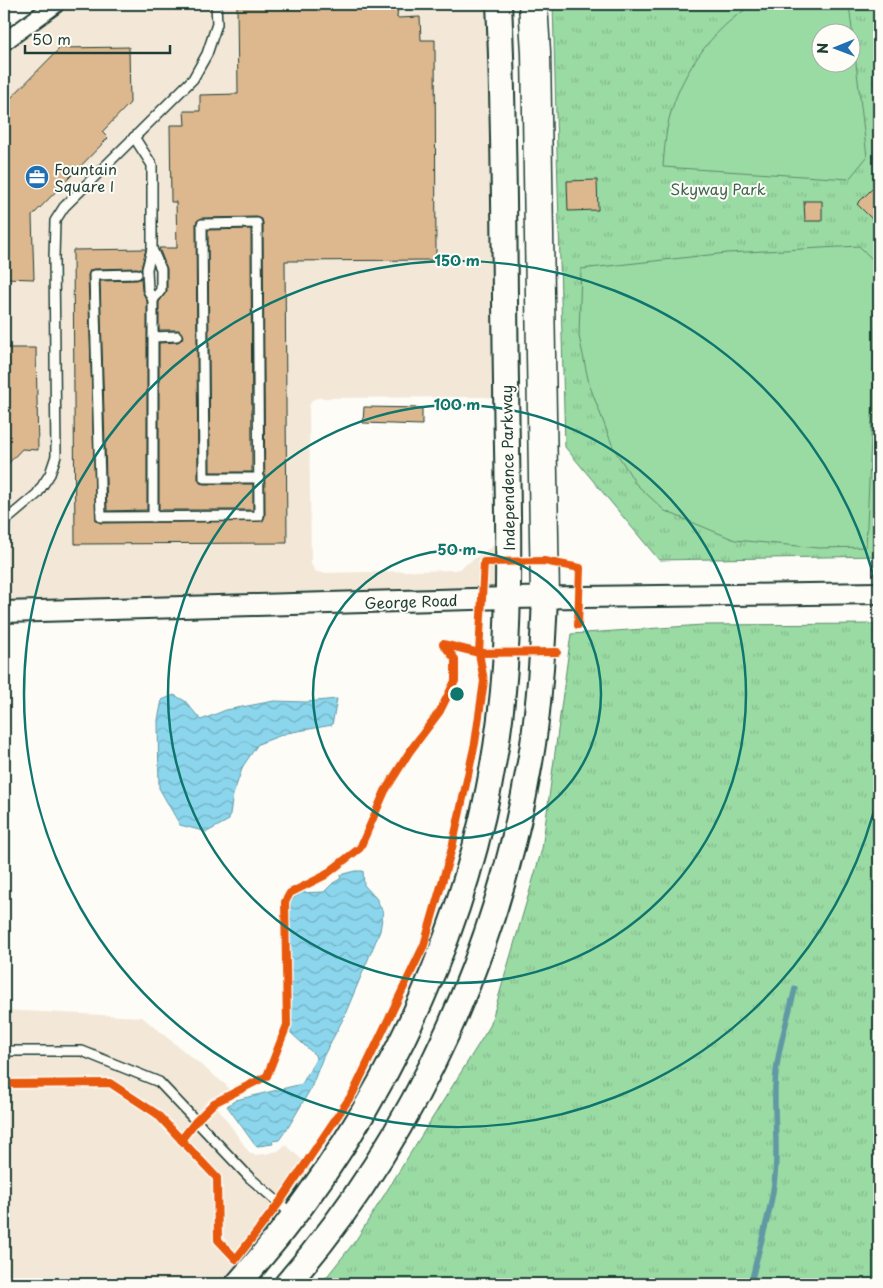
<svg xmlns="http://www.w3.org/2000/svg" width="883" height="1288" font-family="'Playpen Sans',sans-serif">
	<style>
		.built { fill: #f3e8d8 }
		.grass { fill: url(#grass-tufts); stroke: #5c8c6c; fill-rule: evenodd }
		.pitch { fill: #9adaa3; stroke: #5c8c6c; fill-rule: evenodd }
		.water { fill: url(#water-waves); stroke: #6099a3 }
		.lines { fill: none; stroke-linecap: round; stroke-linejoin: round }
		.stream { stroke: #6099a3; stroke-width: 5.5 }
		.building { fill: #ddb88f; stroke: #1f3d34 }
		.service-casing { stroke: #1f3d34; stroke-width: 12 }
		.minor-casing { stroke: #1f3d34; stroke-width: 20 }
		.tertiary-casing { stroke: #1f3d34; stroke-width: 24 }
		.secondary-casing { stroke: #1f3d34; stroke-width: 28 }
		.motorway-casing { stroke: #1f3d34; stroke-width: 31 }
		.service { stroke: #fdfcf7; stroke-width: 9 }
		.minor { stroke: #fdfcf7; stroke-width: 16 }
		.tertiary { stroke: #fdfcf7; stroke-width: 20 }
		.secondary { stroke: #fdfcf7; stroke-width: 24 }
		.motorway { stroke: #fdfcf7; stroke-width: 28 }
		.cycleway-casing { stroke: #fdfcf7; stroke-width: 11 }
		.cycleway { stroke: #e8590c; stroke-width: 8 }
		.ring { fill: none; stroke: #0f766e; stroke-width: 2.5 }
		.labels { text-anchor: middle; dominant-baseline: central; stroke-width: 4; stroke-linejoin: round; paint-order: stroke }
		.poi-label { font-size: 15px; fill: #1f3d34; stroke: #fdfcf7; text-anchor: start }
		.park-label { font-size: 15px; fill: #3e6450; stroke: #fdfcf7 }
		.street-label { font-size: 15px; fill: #1f3d34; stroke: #fdfcf7 }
		.centre { fill: #0f766e; stroke: #fdfcf7; stroke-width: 2.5 }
		.ring-label { font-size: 15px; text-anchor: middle; font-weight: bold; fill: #0f766e; stroke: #fdfcf7; stroke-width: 4; stroke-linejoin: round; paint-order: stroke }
	</style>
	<defs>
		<pattern id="grass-tufts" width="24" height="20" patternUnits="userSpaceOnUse" patternTransform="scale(1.25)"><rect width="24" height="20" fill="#9adaa3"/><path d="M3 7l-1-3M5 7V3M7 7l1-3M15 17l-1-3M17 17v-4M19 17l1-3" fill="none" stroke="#84bc8d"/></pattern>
		<pattern id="water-waves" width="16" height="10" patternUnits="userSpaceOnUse" patternTransform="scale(1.25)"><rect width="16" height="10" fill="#8cd6ed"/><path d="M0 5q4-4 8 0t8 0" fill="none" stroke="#72afc1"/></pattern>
	</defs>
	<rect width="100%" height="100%" fill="#fdfcf7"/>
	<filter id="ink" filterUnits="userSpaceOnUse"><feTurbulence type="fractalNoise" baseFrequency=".02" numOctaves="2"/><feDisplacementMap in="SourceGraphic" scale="10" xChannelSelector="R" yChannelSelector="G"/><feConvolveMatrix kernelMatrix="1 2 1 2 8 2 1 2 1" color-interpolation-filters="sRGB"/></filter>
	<g filter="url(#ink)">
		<g class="built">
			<polygon points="77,4 487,4 492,184 495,403 491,398 486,397 318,398 312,400 309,407 311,564 315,571 321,573 454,570 459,569 496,544 497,588 4,602 4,55 53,17"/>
			<polygon points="4,1010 142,1017 227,1086 230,1093 219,1101 218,1108 249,1152 255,1155 264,1154 278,1151 286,1145 314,1171 257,1247 224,1284 4,1284"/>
		</g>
		<g class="grass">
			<path d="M553 4H879V556L659 560 565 447ZM820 32H850V62H820Z"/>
			<polygon points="879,624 879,1284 321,1284 356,1240 490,1026 542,849 571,634 703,625"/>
		</g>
		<g class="pitch">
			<path d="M755 4H849L867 157 849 179 663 167C664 154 665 141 667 129 675 81 712 26 755 4ZM820 32H850V62H820Z"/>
			<polygon points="859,246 879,266 866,547 819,548 735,540 665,511 636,484 613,447 589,384 579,336 581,269 727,253"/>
		</g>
		<g class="water">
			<polygon points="174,695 185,701 201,720 226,710 274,701 306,702 337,699 332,725 287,733 258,744 243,766 233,795 229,820 207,832 180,825 159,788 158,720 162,700"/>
			<polygon points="355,871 363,871 364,885 376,898 383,912 380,931 343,1019 323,1057 311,1088 289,1126 279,1140 272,1141 273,1144 258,1146 255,1145 227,1106 236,1100 302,1084 316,1059 315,1055 291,1033 290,903 298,893 324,892 333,883 340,879 341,875"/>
		</g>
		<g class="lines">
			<path class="stream" d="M751 1284C758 1248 772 1212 775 1175 778 1146 774 1117 775 1087 776 1054 787 1021 795 989"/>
		</g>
		<g class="building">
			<polygon points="398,4 397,18 420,17 421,40 435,40 436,260 285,261 287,543 75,544 73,250 146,249 141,269 137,268 94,269 90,270 88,275 96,521 101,523 263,521 265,516 263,223 262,219 257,217 202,218 197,221 196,224 198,479 200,483 204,484 253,484 253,510 159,510 159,343 178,342 182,339 183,336 179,330 159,330 159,302 167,291 167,269 159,248 177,248 176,202 171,202 170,125 185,125 184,111 200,111 200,95 238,94 237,5"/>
			<polygon points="129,47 130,103 102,132 108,138 32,216 34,279 4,278 4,105 60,48"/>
			<polygon points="597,180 598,210 568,211 567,181"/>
			<polygon points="879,182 879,226 857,204"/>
			<polygon points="804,201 822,201 822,221 805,221"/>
			<polygon points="251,229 252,472 210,472 208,230"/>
			<polygon points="141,278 142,291 147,301 147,510 107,511 100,281 137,280"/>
			<polygon points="4,348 36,348 38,450 22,449 4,468"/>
			<polygon points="364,407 422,408 422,425 363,423"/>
		</g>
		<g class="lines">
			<g class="service-casing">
				<g id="service">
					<polyline points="134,137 152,165 152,249 147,269 148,290 153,300 153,517"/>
					<polyline points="152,249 161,269 161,290 153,300"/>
					<polyline points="137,274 94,275 101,517 259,516 257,223 202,224 204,478 258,478"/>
					<polyline points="153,337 177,336"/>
					<polyline points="4,522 37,494 50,474 56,456 54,258 55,221 64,207 193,79 207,54 217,24 216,4"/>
					<polyline points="4,1051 82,1051 159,1082 250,1178 293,1215"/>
				</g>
			</g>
			<g class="minor-casing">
				<polyline id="minor" points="4,42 56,4"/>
			</g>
			<g class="tertiary-casing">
				<polyline id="tertiary" points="4,612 508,598 879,593"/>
			</g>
			<g class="secondary-casing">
				<g id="secondary">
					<path d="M238 1284C389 1113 489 897 505 667 511 573 507 478 506 383 504 257 505 130 499 4"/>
					<path d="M287 1284C418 1134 503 940 533 744 540 696 543 647 545 597"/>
				</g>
			</g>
			<g class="motorway-casing">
				<polyline id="motorway" points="533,4 536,52 545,597"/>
			</g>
			<use href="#service" class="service"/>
			<use href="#minor" class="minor"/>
			<use href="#tertiary" class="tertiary"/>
			<use href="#secondary" class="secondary"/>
			<use href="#motorway" class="motorway"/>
			<g class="cycleway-casing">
				<g id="cycleway">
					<polyline points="557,652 479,653 484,562 544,561 580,568 578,625"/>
					<polyline points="4,1084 110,1083 157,1114 217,1178 218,1240 236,1259 279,1203 353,1093 424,945 452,848 475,743 484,681 479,653 443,644 455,659 455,681 440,711 410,751 385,791 360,848 324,876 290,893 285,902 287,1025 267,1076 214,1103 196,1121 181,1140"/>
				</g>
			</g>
			<use href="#cycleway" class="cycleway"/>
		</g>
	</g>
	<g class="ring">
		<circle cx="457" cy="694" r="144"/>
		<circle cx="457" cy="694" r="289"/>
		<path d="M879 791A433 433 0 1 1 879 597"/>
	</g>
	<defs>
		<g id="office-disc" transform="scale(1.25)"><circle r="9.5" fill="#1f6fb2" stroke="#fdfcf7"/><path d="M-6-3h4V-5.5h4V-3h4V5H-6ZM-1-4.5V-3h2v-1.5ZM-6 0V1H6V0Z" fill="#fff"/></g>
	</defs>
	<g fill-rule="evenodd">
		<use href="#office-disc" x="37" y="177"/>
	</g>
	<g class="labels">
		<g class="poi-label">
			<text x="54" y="168">Fountain<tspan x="54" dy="17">Square I</tspan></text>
		</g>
		<g class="park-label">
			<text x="718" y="188">Skyway Park</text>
		</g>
		<g class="street-label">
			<text transform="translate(507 468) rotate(-91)">Independence Parkway</text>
			<text transform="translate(411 601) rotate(-2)">George Road</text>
		</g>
	</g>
	<circle cx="457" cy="694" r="8" class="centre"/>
	<g class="ring-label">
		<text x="457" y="266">150 m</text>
		<text x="457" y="410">100 m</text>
		<text x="457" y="555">50 m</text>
	</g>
	<rect width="883" height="1288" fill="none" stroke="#fdfcf7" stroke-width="20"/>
	<rect x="10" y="10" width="863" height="1268" fill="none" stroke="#1f3d34" stroke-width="2" filter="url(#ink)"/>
	<g transform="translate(836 48) rotate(269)"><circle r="24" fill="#fdfcf7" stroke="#a4b0a9"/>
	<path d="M0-4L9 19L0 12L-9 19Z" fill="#1f6fb2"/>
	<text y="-8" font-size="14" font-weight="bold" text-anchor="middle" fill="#1f3d34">N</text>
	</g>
	<path d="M25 45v8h145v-8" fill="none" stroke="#1f3d34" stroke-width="2.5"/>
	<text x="32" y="45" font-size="15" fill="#1f3d34" stroke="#fdfcf7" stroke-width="4" paint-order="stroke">50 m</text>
</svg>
